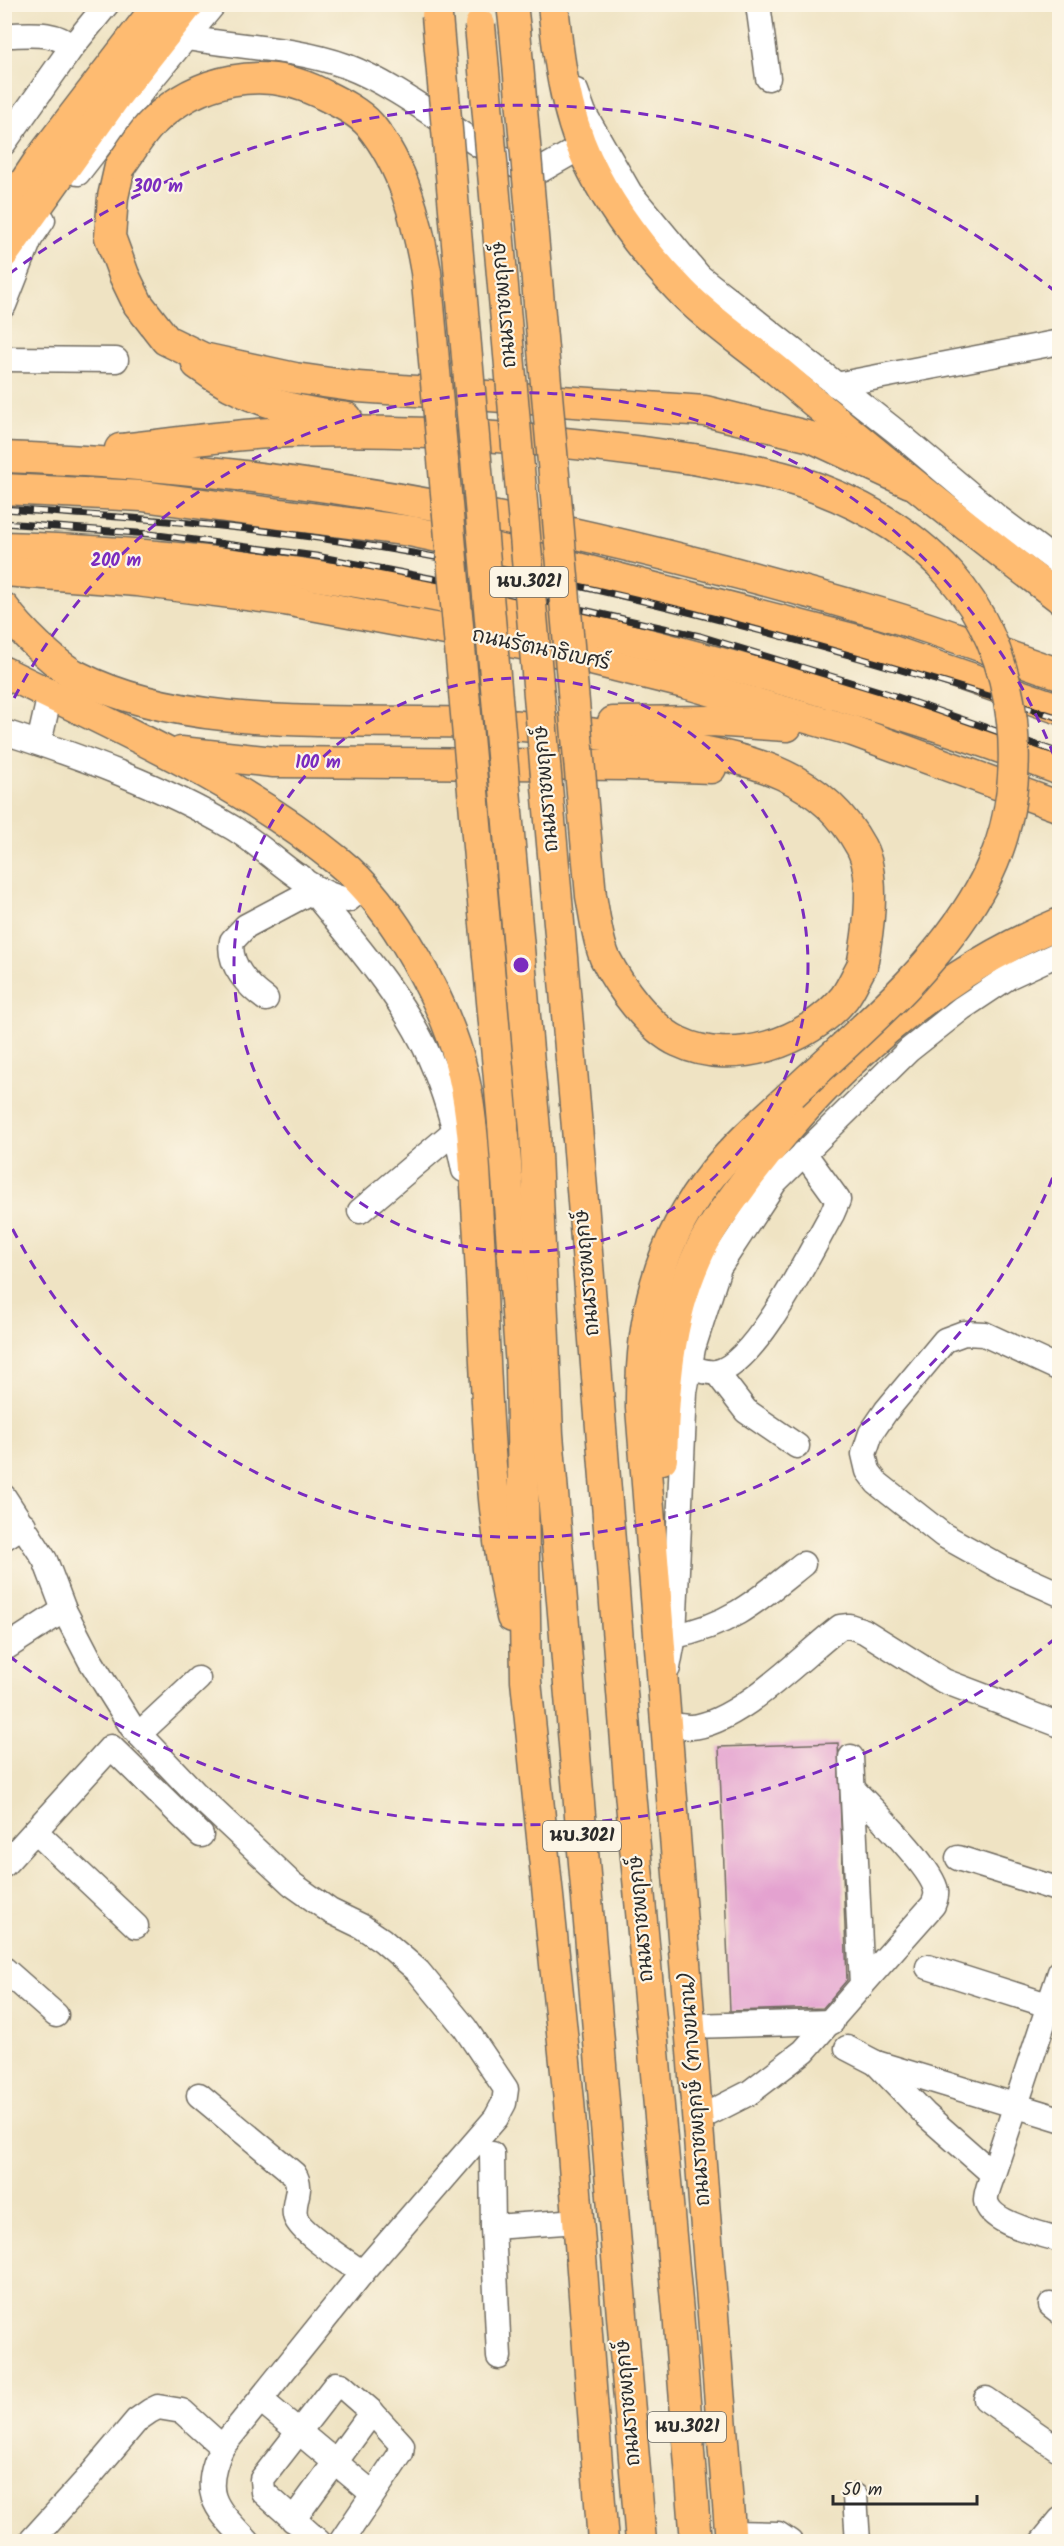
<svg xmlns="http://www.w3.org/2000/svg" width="1064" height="2546" font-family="Kalam,'Playpen Sans Thai',sans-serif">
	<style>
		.building { fill: #e4a2d0 }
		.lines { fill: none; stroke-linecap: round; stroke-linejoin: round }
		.minor-casing { stroke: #706b60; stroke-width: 27 }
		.major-casing { stroke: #706b60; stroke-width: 33 }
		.minor { stroke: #fff; stroke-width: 24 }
		.major { stroke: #febb71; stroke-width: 30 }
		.rail-casing { stroke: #2b2b2b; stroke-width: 7 }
		.rail { stroke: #fcf5e5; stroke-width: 4.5; stroke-dasharray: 14; stroke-linecap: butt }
		.major-bridge-casing { stroke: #706b60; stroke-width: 33; stroke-linecap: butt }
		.major-bridge { stroke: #febb71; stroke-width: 30 }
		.ring { fill: none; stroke: #7b2cbf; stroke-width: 3; stroke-dasharray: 10 8 }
		.labels { text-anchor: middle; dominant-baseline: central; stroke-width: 4.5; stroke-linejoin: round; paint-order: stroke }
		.shield { fill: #fcf5e5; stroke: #6a6863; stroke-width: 1.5 }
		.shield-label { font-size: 18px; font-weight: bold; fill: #2b2b2b }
		.street-label { font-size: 20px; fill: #2b2b2b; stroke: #fcf5e5 }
		.centre { fill: #7b2cbf; stroke: #fcf5e5; stroke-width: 3 }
		.ring-label { font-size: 18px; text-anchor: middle; font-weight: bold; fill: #7b2cbf; stroke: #fcf5e5; stroke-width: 4.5; stroke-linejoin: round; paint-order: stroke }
	</style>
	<rect width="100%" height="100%" fill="#fcf5e5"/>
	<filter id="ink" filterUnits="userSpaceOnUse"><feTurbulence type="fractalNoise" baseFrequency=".0167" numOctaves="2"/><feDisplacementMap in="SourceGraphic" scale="12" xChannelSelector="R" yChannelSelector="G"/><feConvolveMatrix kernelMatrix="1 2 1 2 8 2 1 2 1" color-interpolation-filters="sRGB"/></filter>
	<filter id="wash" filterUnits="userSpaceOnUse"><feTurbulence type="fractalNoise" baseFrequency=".008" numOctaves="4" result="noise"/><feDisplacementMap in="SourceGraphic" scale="24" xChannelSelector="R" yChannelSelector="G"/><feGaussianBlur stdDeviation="1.35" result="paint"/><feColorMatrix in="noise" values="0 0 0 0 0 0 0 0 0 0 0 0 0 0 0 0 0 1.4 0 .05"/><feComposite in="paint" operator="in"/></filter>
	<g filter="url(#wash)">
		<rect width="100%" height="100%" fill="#efe3c3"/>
		<g id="blocks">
			<polygon class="building" points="838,1743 847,1980 823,2008 730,2011 719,1747"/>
		</g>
	</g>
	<g filter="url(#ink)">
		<use href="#blocks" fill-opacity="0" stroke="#706b60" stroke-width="1.5"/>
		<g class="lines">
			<g class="minor-casing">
				<g id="minor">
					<polyline points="758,4 768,78"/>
					<path d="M4 35C28 35 54 30 72 47"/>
					<path d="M187 38C239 47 296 48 346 66 409 90 460 140 521 168L541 170 583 146"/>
					<polyline points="576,91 584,113 630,193 699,276 898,433 996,516 1060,564"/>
					<polyline points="4,143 72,47 107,4"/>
					<polyline points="78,173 146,86 214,4"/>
					<polyline points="4,305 30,239 43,220"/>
					<polyline points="4,359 116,360"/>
					<polyline points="836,385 1060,342"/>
					<path d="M4 732C82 757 162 786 233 828 271 851 303 891 348 900L364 887"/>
					<polyline points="39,743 50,694"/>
					<path d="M301 877C344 931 401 993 429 1056 445 1092 456 1131 464 1170"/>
					<path d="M266 999C249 987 227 964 232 941L246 926 312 891"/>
					<polyline points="360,1211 456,1130"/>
					<path d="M689 1368C697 1369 709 1374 717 1372 757 1363 811 1250 832 1214L838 1200 804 1153"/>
					<polyline points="1060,1369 984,1334 964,1333 945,1340 886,1411 871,1433 864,1454 868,1471 877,1483 943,1535 1004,1569 1060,1594"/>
					<polyline points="716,1372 746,1411 797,1446"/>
					<polyline points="4,1497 45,1560 64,1610 90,1660 132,1727 195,1793 292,1884 330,1911 361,1926 382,1940 418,1971 465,2028 506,2089 504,2103 496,2118 362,2273 222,2447"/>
					<polyline points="4,1538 24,1525"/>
					<path d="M674 1636C731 1625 759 1599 803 1564"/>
					<polyline points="4,1649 64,1610"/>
					<polyline points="668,1668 674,1636 685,1392 693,1348 719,1267 775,1182 909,1050 962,1008 1010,976 1060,953"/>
					<path d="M668 1724C675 1725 683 1727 691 1727 738 1724 803 1655 840 1627L849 1626 864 1631 944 1681 1060 1725"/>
					<polyline points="139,1734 198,1679"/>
					<path d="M853 1789C871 1808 933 1868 936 1891 937 1896 935 1900 933 1905L862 1985"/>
					<polyline points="35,1831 136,1926"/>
					<polyline points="958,1858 1060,1890"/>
					<polyline points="4,1865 111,1747 201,1835"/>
					<polyline points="928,1967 1060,2009"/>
					<polyline points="4,1969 56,2015"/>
					<polyline points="691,2026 832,2022"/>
					<polyline points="847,2048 876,2063 1060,2119"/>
					<path d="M876 2063 926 2115 993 2174C991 2181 985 2194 986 2201 990 2224 1040 2233 1060 2240"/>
					<path d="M199 2095 294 2174C304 2189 292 2200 295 2215 297 2231 348 2262 362 2273"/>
					<polyline points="698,2119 749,2093 804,2051 862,1985 851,1757"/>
					<polyline points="492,2154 493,2227 578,2221"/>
					<polyline points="993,2174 1060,1972"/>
					<polyline points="493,2227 499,2357"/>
					<polyline points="1051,2305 1060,2312"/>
					<polyline points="986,2399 1060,2450"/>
					<polyline points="261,2400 372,2493"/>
					<polyline points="855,2496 858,2542"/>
					<polyline points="293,2520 372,2412"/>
					<polyline points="730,2533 778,2534 790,2542"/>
					<path d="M30 2542 89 2477 137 2420 150 2411 158 2407 182 2411 222 2447C200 2495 215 2507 248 2542"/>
					<polyline points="319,2542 263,2492 262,2479 336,2384 341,2385 372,2412 402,2445 401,2453 341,2542"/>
					<polyline points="1042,2542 1060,2520"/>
				</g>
			</g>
			<g class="major-casing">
				<g id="major">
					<polyline points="512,4 515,30"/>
					<path d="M553 4C558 56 565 112 587 159 610 208 644 253 682 292 711 322 748 346 780 373 871 451 964 525 1060 598"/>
					<polyline points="120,166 113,197 110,237 124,275 138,304 166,340 203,358 295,378 358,387 705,411 811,437 910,483"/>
					<polyline points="4,213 40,159 159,4"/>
					<polyline points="4,253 116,96 189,4"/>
					<path d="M197 364C243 399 289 411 347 418"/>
					<path d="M120 449C176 443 232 434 288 432 424 428 559 439 693 459"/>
					<path d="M4 457C303 467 593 529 880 613 940 630 1000 654 1060 674"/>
					<polyline points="4,489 142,496 410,531 539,558 872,644 1060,709"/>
					<path d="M4 547C241 553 474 597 702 658 823 690 942 724 1060 770"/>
					<polyline points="4,571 137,581 285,600 543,648 688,684 853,731 1060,807"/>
					<path d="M4 608C19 629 54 664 77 676 190 734 356 718 481 723 548 727 614 735 680 747 753 760 822 775 861 847 877 877 868 934 862 966"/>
					<path d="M4 672C119 729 239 780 339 862 393 905 448 1007 463 1074 474 1122 475 1173 478 1222 487 1353 484 1487 512 1617"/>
					<polyline points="613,722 712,721 787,726"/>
					<polyline points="181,752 274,762 630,765 711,768"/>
					<polyline points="503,1123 521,1367 526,1681 569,2101 603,2542"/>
					<polyline points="535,1130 548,1434 641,2542"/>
					<polyline points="578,1139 630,1792 678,2312 696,2542"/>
					<path d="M662 1459C664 1391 668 1321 696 1259 709 1228 731 1201 750 1175 831 1069 935 974 1060 923"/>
					<path d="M731 2542 641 1408C640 1322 657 1241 714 1172 737 1144 765 1119 792 1094"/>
				</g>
			</g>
			<use href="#minor" class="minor"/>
			<use href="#major" class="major"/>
			<g class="rail-casing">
				<g id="rail">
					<path d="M4 509C109 516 214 523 318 538 571 574 816 642 1060 718"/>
					<polyline points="4,523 150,534 316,556 507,593 700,636 886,693 1060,753"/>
				</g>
			</g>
			<use href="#rail" class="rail"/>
			<g class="major-bridge-casing">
				<g id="major-bridge">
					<polyline points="437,16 535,1130"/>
					<polyline points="480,25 578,1139"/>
					<path d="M515 30 591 896C595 916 597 939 605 958 619 986 650 1029 679 1042 733 1068 808 1042 844 998 851 989 856 976 862 966"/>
					<path d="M120 166C131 152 140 134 153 122 198 78 264 65 320 93 336 101 358 111 370 125 404 167 417 220 426 272L503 1123"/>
					<path d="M693 459C735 467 778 473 817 488 927 530 998 601 1012 721 1018 780 1009 840 979 891 933 972 859 1031 792 1094"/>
				</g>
			</g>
			<use href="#major-bridge" class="major-bridge"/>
		</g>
	</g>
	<g class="ring">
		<circle cx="521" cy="965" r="287"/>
		<path d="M1059 1161A573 573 0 0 1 6 1216M6 714A573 573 0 0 1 1059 769"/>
		<path d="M1056 1638A860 860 0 0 1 9 1656M9 274A860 860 0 0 1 1056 292"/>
	</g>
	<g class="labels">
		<g class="shield">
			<rect x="490" y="567" width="78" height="30" rx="4.5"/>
			<rect x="543" y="1821" width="78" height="30" rx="4.5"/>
			<rect x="648" y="2412" width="78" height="30" rx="4.5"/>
		</g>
		<g class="shield-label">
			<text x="529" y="582">นบ.3021</text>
			<text x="582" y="1836">นบ.3021</text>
			<text x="687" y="2427">นบ.3021</text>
		</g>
		<g class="street-label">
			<text transform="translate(505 305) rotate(-95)">ถนนราชพฤกษ์</text>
			<text transform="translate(541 650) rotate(12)">ถนนรัตนาธิเบศร์</text>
			<text transform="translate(547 789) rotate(-95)">ถนนราชพฤกษ์</text>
			<text transform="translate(588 1273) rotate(-95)">ถนนราชพฤกษ์</text>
			<text transform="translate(642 1919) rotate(-95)">ถนนราชพฤกษ์</text>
			<text transform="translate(696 2089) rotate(-94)">ถนนราชพฤกษ์ (ทางขนาน)</text>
			<text transform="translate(629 2403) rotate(-95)">ถนนราชพฤกษ์</text>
		</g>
	</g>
	<circle cx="521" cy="965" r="9" class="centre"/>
	<g class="ring-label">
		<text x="158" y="192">300 m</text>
		<text x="116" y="566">200 m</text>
		<text x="318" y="768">100 m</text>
	</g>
	<rect width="1064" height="2546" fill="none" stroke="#fcf5e5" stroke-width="24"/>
	<path d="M833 2495v9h144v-9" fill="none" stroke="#2b2b2b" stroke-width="3"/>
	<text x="842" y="2495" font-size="18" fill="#2b2b2b" stroke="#fcf5e5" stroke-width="4.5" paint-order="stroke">50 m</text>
</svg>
